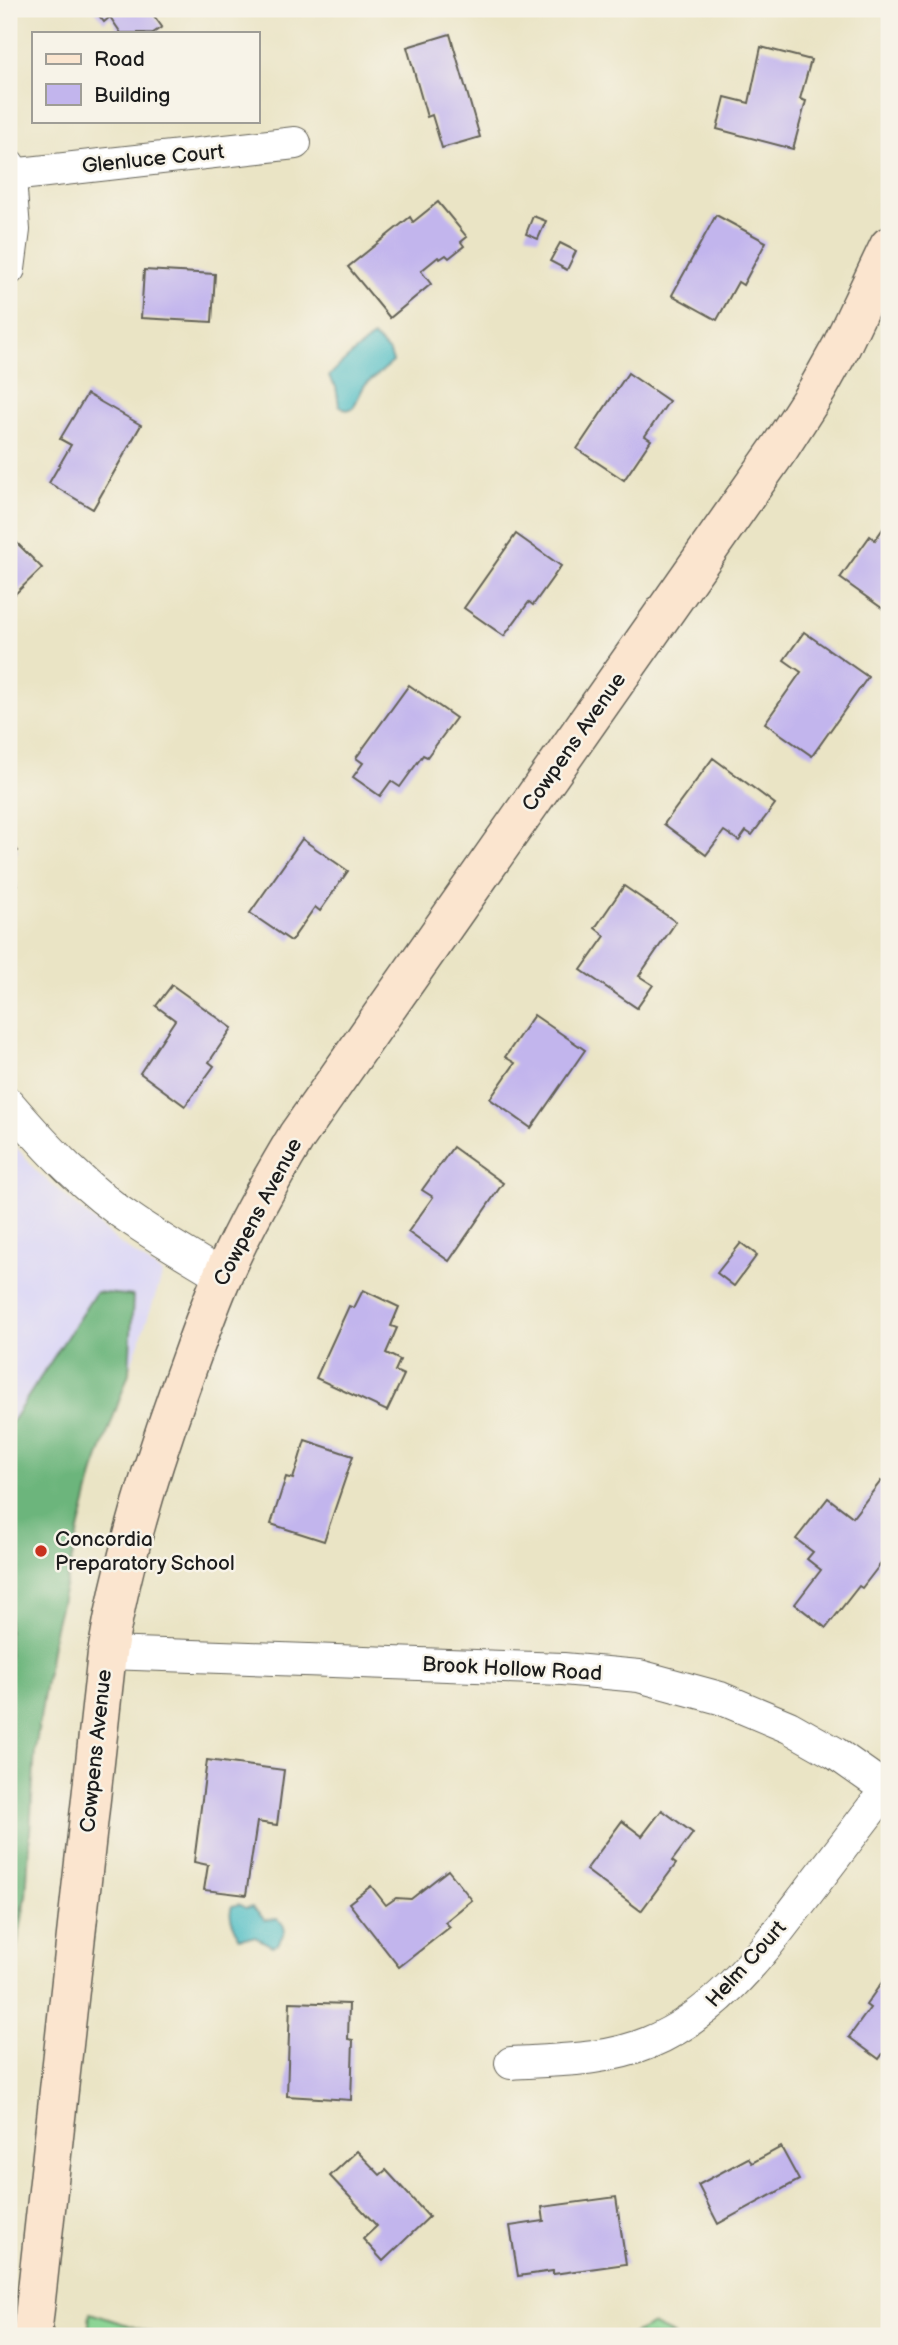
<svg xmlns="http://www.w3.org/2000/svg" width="898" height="2345" font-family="'Balsamiq Sans',sans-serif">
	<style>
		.built { fill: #dad6f7 }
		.green { fill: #86d391; stroke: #517856; stroke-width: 2 }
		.forest { fill: #6cb57b; stroke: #44684c; stroke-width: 2 }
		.water { fill: #4fbec5; stroke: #366d70; stroke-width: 2 }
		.building { fill: #c2b5ed }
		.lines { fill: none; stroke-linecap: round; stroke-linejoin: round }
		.street-casing { stroke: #646257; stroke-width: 34 }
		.secondary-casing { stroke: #646257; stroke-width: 41 }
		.street { stroke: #fff; stroke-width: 32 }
		.secondary { stroke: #fbe5cf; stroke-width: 38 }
		.poi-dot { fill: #c8321e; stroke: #f7f3e8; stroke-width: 2.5 }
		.labels { text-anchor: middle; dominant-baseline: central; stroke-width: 5; stroke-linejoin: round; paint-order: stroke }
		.street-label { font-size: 21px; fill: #1c1c1c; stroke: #f7f3e8 }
		.poi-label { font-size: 21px; fill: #1c1c1c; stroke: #f7f3e8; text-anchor: start }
	</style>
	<rect width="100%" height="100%" fill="#f7f3e8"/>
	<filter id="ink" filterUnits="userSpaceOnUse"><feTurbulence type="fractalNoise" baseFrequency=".0143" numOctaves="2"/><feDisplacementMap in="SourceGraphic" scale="14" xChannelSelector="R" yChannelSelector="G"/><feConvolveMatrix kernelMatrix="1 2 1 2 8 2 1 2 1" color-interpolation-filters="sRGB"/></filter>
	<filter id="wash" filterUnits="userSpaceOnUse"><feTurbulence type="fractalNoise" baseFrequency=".00686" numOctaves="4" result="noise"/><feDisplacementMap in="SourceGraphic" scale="28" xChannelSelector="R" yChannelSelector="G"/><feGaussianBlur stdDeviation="1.57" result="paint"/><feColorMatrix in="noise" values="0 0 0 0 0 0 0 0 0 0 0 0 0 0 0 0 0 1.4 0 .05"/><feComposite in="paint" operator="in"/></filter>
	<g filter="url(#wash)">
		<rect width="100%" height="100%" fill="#eae4c5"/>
		<polygon class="built" points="9,1138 36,1171 118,1242 163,1274 94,1471 54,1631 35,1750 26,1897 9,1942"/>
		<g class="green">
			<polygon points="26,1897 9,1991 9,1942"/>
			<polygon points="90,2313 162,2336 88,2336"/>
			<polygon points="651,2325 652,2325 675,2336 630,2336"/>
		</g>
		<polygon class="forest" points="96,1292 133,1296 129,1373 94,1471 54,1631 35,1750 26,1897 9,1942 9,1426"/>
		<g class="water">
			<path d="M374 337 390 353 393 362 364 386 353 408 347 410 339 405 336 387 329 377C331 372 370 338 374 337Z"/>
			<path d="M239 1904 245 1908 252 1907 265 1920 277 1919 283 1924 285 1931 278 1944 272 1946 255 1937 239 1938C236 1927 227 1918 232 1906Z"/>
		</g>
		<g id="blocks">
			<g class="building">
				<polygon points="94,9 149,9 162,27 153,33 121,33 110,17 104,22"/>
				<polygon points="450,34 480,137 442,148 432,115 427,117 407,47"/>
				<polygon points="761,47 811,60 800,99 806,101 793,149 717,129 725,97 749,103"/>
				<polygon points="438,202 467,237 461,242 464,246 449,258 446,255 440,259 438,257 421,271 431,284 390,318 348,267 410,217 413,222"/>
				<polygon points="716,215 766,242 743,285 738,282 717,320 672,295"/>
				<polygon points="533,216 546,221 538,239 526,234"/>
				<polygon points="560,243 576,251 567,270 550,261"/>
				<polygon points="144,270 215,274 212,322 141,318"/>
				<polygon points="628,373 669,401 645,436 651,440 624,480 577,449"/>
				<polygon points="87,394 141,425 93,509 49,483 71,445 60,439"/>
				<polygon points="889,520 889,607 886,611 840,578 870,536 875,540"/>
				<polygon points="516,534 561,566 533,605 529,602 504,636 464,608"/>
				<polygon points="9,535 42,568 9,600"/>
				<polygon points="804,632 868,677 812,756 765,723 801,672 784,660"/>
				<polygon points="409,685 456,718 427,757 423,755 400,787 391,781 380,796 353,777 363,763 356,758"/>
				<polygon points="713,758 775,804 752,835 746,831 739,841 724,831 706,855 664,824"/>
				<polygon points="302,839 348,871 320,911 315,907 291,941 250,913"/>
				<polygon points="9,840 18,851 9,859"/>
				<polygon points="9,876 17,885 9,891"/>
				<polygon points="624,886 676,922 639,976 653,985 637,1008 581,970 605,936 595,928"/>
				<polygon points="172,985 232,1028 209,1062 214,1066 185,1106 140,1073 175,1020 156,1006"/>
				<polygon points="534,1015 585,1050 531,1128 490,1099 515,1063 505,1057"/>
				<polygon points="453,1147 503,1183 449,1261 408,1232 433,1197 422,1190"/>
				<polygon points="741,1243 757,1255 734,1286 717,1273"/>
				<polygon points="363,1290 399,1307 391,1326 397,1328 386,1353 400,1360 395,1371 404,1375 387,1411 316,1378 349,1306 354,1308"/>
				<polygon points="305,1440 353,1456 324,1541 271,1524 286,1477 293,1479"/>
				<polygon points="881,1481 889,1487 889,1553 862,1588 859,1586 826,1628 795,1604 821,1570 807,1559 813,1552 796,1539 828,1498 853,1517"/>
				<polygon points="207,1760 284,1770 277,1825 257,1822 246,1895 204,1890 208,1865 194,1862"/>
				<polygon points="662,1810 693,1833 672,1861 676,1864 641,1911 586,1870 622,1821 642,1836"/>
				<polygon points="448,1870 472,1900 445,1922 450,1927 399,1967 349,1903 371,1886 386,1905 396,1898 411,1899"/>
				<polygon points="889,1972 889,2045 879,2059 849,2037 870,2008 866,2005"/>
				<polygon points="290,2002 349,2004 348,2039 353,2040 351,2100 287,2096"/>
				<polygon points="781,2147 799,2180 718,2224 698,2185 748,2158 752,2163"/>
				<polygon points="357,2151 380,2175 386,2170 429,2217 383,2261 363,2239 377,2226 330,2176"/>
				<polygon points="616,2197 626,2264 553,2274 553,2271 518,2276 510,2226 544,2221 542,2207"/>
			</g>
		</g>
	</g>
	<g filter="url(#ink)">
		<use href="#blocks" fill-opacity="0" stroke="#646257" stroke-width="2"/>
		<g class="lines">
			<g class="street-casing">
				<g id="street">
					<polyline points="9,165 14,230 9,269"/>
					<polyline points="11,175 295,143"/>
					<path d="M9 1104C46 1147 87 1191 135 1222 163 1241 193 1258 222 1276"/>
					<polyline points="107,1653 563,1669 639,1676 720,1698 789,1727 835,1753 889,1791"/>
					<path d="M511 2063C556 2060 605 2061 648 2043 717 2015 761 1954 805 1896 833 1859 861 1823 889 1786"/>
				</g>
			</g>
			<g class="secondary-casing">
				<path id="secondary" d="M32 2336 107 1653C122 1563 148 1477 179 1391 193 1353 206 1314 222 1277 243 1228 270 1181 297 1136L781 446 817 390 841 347 889 246"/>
			</g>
			<use href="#street" class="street"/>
			<use href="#secondary" class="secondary"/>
		</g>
	</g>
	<circle class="poi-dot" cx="41" cy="1551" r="7"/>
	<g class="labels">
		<g class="street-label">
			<text transform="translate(153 159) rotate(-6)">Glenluce Court</text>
			<text transform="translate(574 742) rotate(-55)">Cowpens Avenue</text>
			<text transform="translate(258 1212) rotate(-62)">Cowpens Avenue</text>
			<text transform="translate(512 1669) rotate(3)">Brook Hollow Road</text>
			<text transform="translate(96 1751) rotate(-84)">Cowpens Avenue</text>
			<text transform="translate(746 1964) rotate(-48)">Helm Court</text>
		</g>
		<g class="poi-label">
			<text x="55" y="1539">Concordia<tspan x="55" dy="24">Preparatory School</tspan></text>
		</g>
	</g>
	<rect width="898" height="2345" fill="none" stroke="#f7f3e8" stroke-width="35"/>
	<rect x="32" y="32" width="228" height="91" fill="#f7f3e8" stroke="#9f9d96" stroke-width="2"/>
	<rect x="46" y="54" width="35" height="10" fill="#fbe5cf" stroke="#9f9d96" stroke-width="2"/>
	<text x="94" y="66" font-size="21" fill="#1c1c1c">Road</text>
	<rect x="46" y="84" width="35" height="21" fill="#c2b5ed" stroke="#9f9d96" stroke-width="2"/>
	<text x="94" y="102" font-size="21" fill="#1c1c1c">Building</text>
</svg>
